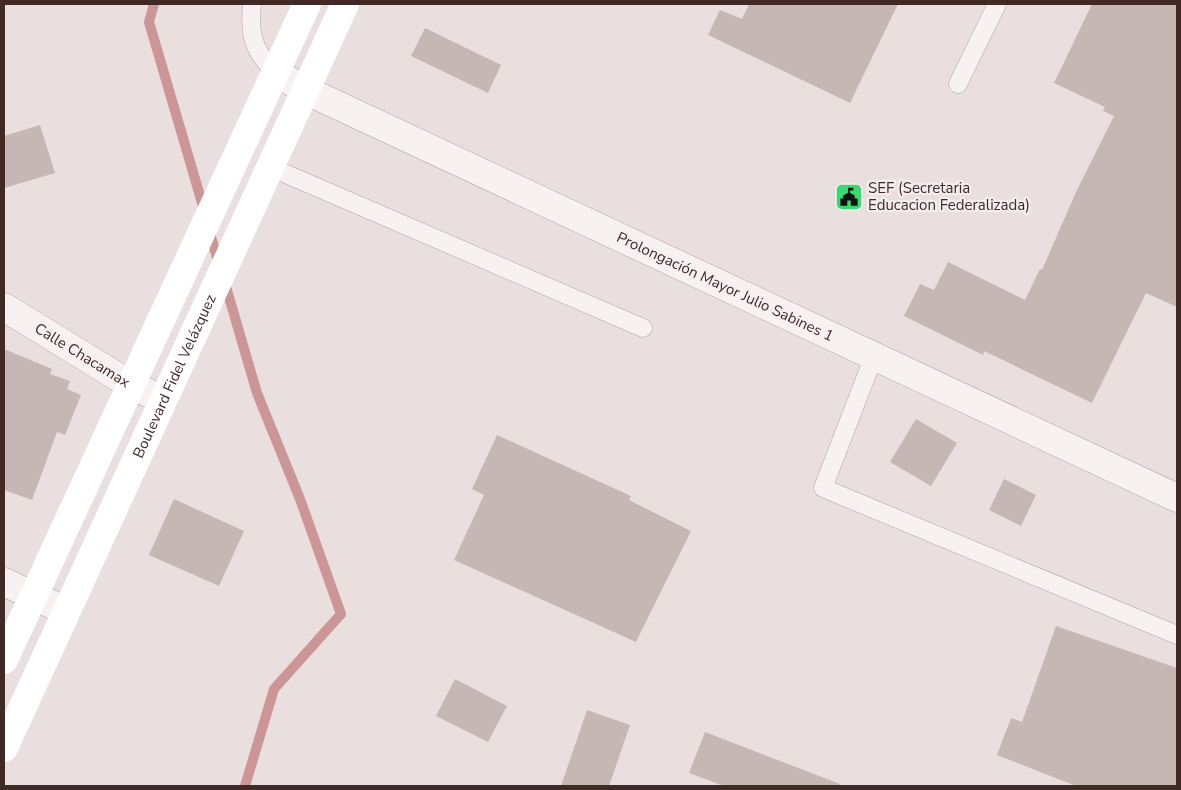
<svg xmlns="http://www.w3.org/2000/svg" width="1181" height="790" font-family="'Nunito Sans',sans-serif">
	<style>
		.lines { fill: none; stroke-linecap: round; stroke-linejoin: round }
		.stream { stroke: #cc9696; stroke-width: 10 }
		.building { fill: #c6b7b5 }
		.service-casing { stroke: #b3a5a3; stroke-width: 19 }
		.minor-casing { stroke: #b3a5a3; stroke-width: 29 }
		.service { stroke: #f7f2f1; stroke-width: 18 }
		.minor { stroke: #f7f2f1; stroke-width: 28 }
		.secondary { stroke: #fff; stroke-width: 28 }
		.labels { text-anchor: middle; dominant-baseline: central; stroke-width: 4.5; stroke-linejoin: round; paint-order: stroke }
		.poi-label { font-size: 15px; fill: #412926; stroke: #f6eeee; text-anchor: start }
		.street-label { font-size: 15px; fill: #412926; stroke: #f6eeee }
	</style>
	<rect width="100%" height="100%" fill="#e9dfde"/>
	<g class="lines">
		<g class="stream">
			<polyline points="154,4 149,22 205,213"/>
			<polyline points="209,230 219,264"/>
			<polyline points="224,280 257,393 300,499 341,614 274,689 245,786"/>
		</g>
	</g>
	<g class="building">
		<polygon points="749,4 898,4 850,103 708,35 720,10 742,19"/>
		<polygon points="1092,4 1177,4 1177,307 1146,293 1092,403 984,351 983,355 904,316 920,284 934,290 948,262 1025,300 1040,269 1042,270 1076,192 1114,116 1103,111 1105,107 1054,83"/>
		<polygon points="425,28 501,65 488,93 411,56"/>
		<polygon points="40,125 55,173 4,188 4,136"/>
		<polygon points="4,349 52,369 50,374 70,381 67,389 81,395 65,435 57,432 32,500 4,490"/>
		<polygon points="916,419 957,443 931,486 890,462"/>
		<polygon points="497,435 631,496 629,500 691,531 636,642 454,560 484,495 472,489"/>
		<polygon points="1004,479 1036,495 1021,526 989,510"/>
		<polygon points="174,499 244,531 219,586 149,555"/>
		<polygon points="1056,626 1177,668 1177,786 1076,786 997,755 1011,718 1022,722"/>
		<polygon points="455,679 507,706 488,742 436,716"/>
		<polygon points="587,710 630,725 609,786 561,786"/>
		<polygon points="705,732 840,784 839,786 724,786 689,773"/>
	</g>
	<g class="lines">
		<g class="service-casing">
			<g id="service">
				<path d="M252 4C249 34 253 51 275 72"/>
				<polyline points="958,84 997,4"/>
				<polyline points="270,167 643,328"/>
				<polyline points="874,356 823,488 1177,635"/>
			</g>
		</g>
		<g class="minor-casing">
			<g id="minor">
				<path id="s1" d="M275 72 305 90 1177 498"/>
				<path id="s2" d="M4 307 131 385 163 400"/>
				<polyline points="4,582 66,611"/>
			</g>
		</g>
		<use href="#service" class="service"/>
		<use href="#minor" class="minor"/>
		<g class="secondary">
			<polyline points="4,660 307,4"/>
			<path id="s3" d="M4 748 345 4"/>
		</g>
	</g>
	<defs>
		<g id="civic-square" transform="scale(1.4375)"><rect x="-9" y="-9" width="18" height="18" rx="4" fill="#38d96f" stroke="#f6eeee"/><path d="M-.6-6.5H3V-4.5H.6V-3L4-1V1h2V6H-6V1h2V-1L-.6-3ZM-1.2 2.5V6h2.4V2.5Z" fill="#111"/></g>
	</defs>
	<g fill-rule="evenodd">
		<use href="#civic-square" x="849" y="197"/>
	</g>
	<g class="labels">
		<g class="poi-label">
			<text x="868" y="188">SEF (Secretaria<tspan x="868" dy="17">Educacion Federalizada)</tspan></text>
		</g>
		<g class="street-label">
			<text stroke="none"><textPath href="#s1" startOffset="499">Prolongación Mayor Julio Sabines 1</textPath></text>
			<text stroke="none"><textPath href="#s2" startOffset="92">Calle Chacamax</textPath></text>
			<text stroke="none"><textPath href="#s3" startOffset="409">Boulevard Fidel Velázquez</textPath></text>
		</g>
	</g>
	<rect width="1181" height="790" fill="none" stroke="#412926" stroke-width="10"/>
</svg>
